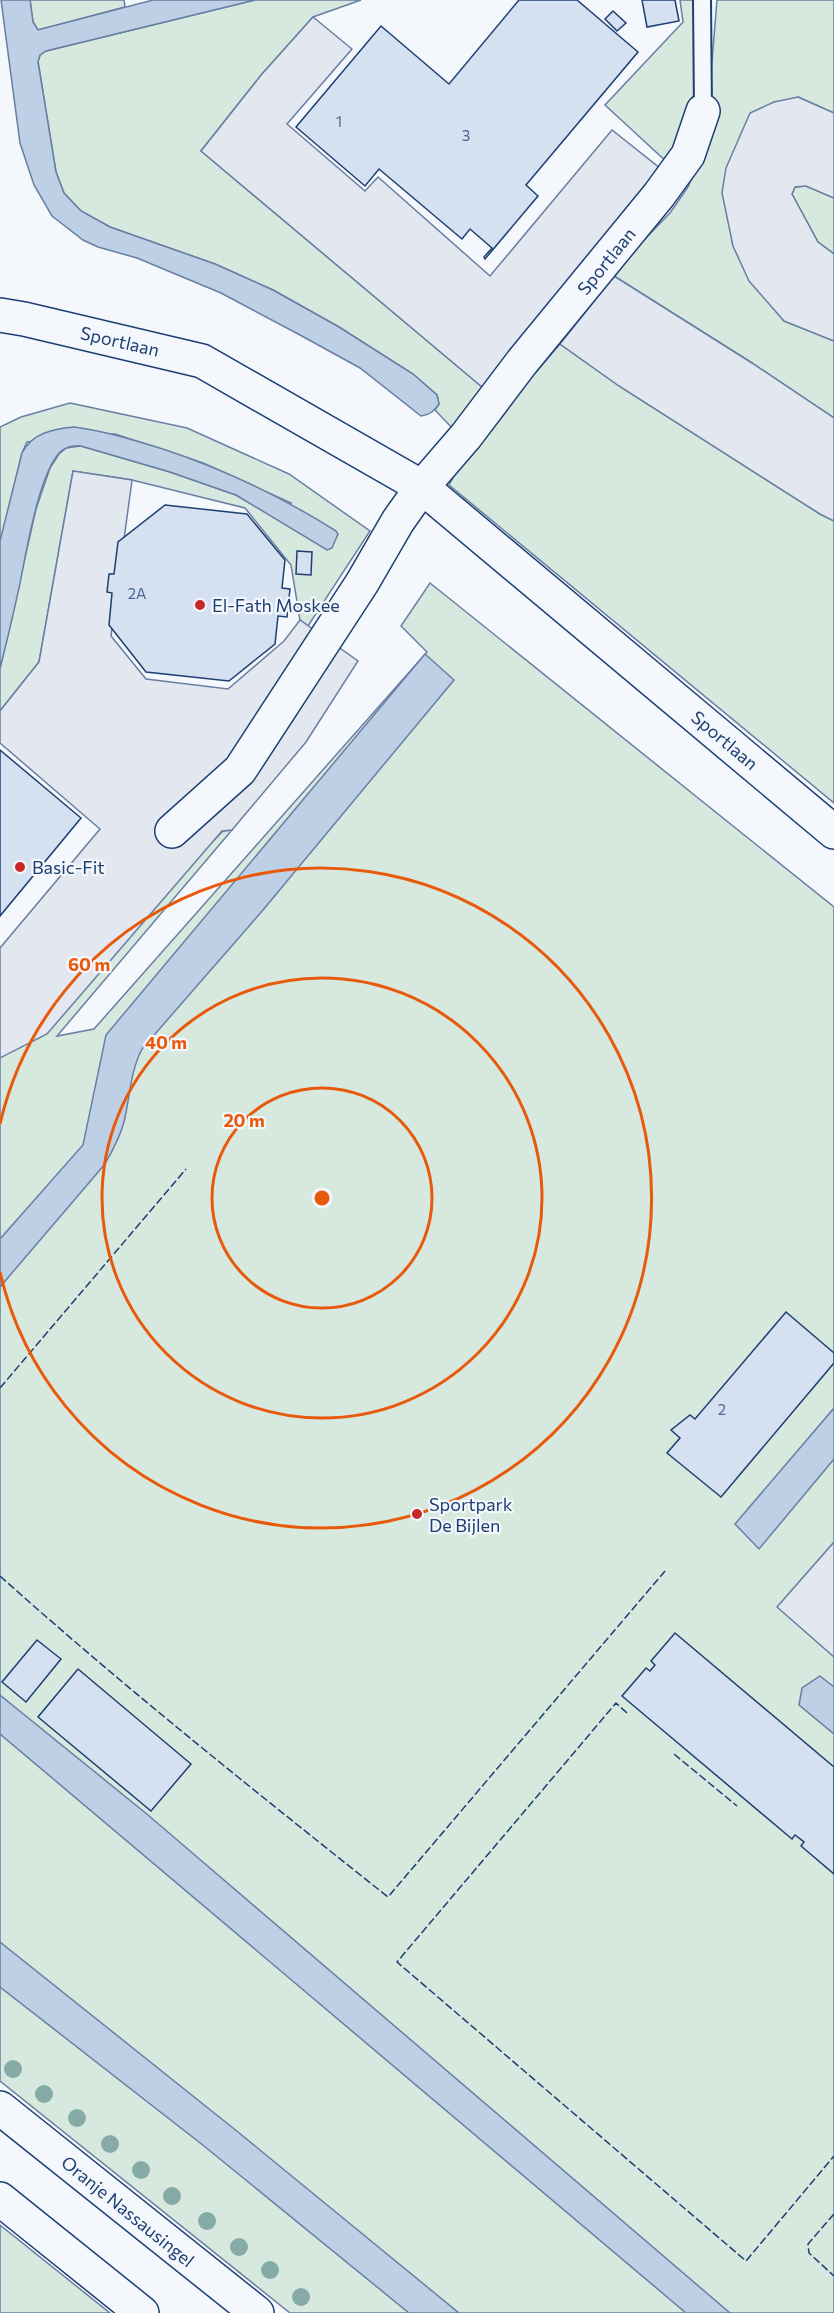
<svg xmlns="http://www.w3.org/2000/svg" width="834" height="2313" font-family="Commissioner,sans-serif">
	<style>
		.green { fill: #d7e8df; stroke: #687fa3; stroke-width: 1.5 }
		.parking { fill: #e3e8f0; stroke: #687fa3; stroke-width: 1.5 }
		.water { fill: #bed0e5; stroke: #687fa3; stroke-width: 1.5 }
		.building { fill: #d5e0f0; stroke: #1d3f73; stroke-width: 1.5 }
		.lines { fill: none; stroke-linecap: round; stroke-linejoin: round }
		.service-casing { stroke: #1d3f73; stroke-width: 20 }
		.minor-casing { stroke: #1d3f73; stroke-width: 36 }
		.secondary-casing { stroke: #1d3f73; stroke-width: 36 }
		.service { stroke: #f4f7fb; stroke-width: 16 }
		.minor { stroke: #f4f7fb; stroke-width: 33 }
		.secondary { stroke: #f4f7fb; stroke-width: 33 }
		.fence { stroke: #1d3f73; stroke-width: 1.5; stroke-dasharray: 8 3; stroke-linecap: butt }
		.tree { fill: #86aba6 }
		.ring { fill: none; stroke: #e8590c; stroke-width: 3 }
		.poi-dot { fill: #c62828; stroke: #f4f7fb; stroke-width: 2 }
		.labels { text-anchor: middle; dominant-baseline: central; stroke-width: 4.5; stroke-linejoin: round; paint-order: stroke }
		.number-label { font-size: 15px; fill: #4b6792 }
		.street-label { font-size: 18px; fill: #1d3f73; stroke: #f4f7fb }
		.poi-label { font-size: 18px; fill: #1d3f73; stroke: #f4f7fb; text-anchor: start }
		.centre { fill: #e8590c; stroke: #f4f7fb; stroke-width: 3 }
		.ring-label { font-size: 18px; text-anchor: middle; font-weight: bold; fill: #e8590c; stroke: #f4f7fb; stroke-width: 4.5; stroke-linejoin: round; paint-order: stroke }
	</style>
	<rect width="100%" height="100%" fill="#f4f7fb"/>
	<g class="green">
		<polygon points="30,0 124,0 125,7 38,30 33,22"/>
		<polygon points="255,0 361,0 313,17 262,74 201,151 488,392 454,430 435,410 439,404 437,395 413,374 339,327 273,290 215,264 110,227 81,211 64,193 56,172 38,61 40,55 46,51"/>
		<polygon points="680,0 694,0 695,105 669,164 605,105 683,22"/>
		<polygon points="717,0 834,0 834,113 798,97 729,222 733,246 784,321 834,341 834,418 752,363 614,276 641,243 670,213 688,187 705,147"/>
		<polygon points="806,186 834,198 834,254 818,242 792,194 795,187"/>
		<polygon points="560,344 619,386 820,514 834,521 834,803 449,485 469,450"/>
		<polygon points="70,403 187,428 289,474 370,531 308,626 300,620 291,565 245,508 132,480 73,471 39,662 0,711 0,668 36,509 50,468 59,454 66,448 81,446 170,472 236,495 269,514 291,503 203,463 115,434 27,442 22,453 0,544 0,427 21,417"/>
		<polygon points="430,583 834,907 834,2313 290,2313 0,2081 0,1058 223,831 232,830 57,1036 94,1029 427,652 401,626"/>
		<polygon points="0,2225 110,2313 0,2313"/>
	</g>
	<g class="parking">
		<polygon points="313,17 352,49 287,124 365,191 378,177 490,276 612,130 661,169 488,392 201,151 262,74"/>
		<polygon points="798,97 834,113 834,198 806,186 795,187 792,194 818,242 834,254 834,341 784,321 749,281 733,246 722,193 726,168 750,113 774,102"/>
		<polygon points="614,276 752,363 834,418 834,521 820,514 619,386 560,344"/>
		<polygon points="73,471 132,480 111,636 146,679 228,689 284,641 300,620 358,661 306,742 232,830 222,831 47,1034 0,1058 0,948 100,829 0,743 0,711 39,662"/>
		<polygon points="834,1542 834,1657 777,1607"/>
	</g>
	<g class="water">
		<path d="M1 0H30L33 22 38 30 153 0H255L46 51 40 55 38 62 56 172 64 193 81 211 110 227 215 264 273 290 339 327 413 374 437 395 439 404C434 411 430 415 421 416L360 368 300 335 221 293 137 258 98 247 83 240 52 216 34 185 20 143Z"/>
		<path d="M74 427C105 431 133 440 163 449 226 470 279 495 336 531L338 534 332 548 327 550 236 495 170 472 81 446C73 445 67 446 60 452 38 475 26 555 19 588 13 615 7 642 0 668V541L22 453C32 433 53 429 74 427Z"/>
		<path d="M425 654 454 680 263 910 142 1049C130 1072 130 1097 124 1122 120 1137 113 1150 105 1164L0 1287V1239L83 1145 106 1035Z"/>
		<polygon points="834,1408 834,1459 759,1549 735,1524"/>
		<polygon points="820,1676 834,1687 834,1734 799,1705 802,1688"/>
		<polygon points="0,1695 148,1815 730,2313 686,2313 0,1734"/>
		<polygon points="0,1942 238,2132 459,2313 409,2313 204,2146 0,1987"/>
	</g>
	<g class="building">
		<polygon points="519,0 577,0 638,52 526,185 538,196 485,259 484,257 492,248 470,229 462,239 379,169 365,186 296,127 381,26 449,84"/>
		<polygon points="642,0 675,0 679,21 647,27"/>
		<polygon points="613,11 626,23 617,31 605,19"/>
		<polygon points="165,505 247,514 285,560 282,588 290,589 287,617 278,616 275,644 229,681 146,672 109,625 112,593 107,592 109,574 114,574 118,542"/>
		<polygon points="297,551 312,552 311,575 296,574"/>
		<polygon points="0,750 81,818 0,916"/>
		<polygon points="786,1312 834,1353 834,1363 721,1497 667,1453 680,1438 671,1430 690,1415 695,1419"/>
		<polygon points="675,1633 834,1767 834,1874 801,1846 804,1842 795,1835 792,1839 622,1696 646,1668 650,1671 655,1665 651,1661"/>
		<polygon points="37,1640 61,1659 26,1702 2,1682"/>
		<polygon points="78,1669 191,1764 151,1811 38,1717"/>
	</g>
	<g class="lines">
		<g class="service-casing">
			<polyline id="service" points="702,0 703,111"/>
		</g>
		<g class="minor-casing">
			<g id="minor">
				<polyline points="0,315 24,319 202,361 422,487 834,832"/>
				<polyline points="172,831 240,770 362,583 398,521 422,487 466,436 522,362 659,195 688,155 703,111"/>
			</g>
		</g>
		<g class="secondary-casing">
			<g id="secondary">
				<polyline points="0,2108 257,2313"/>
				<polyline points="0,2199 142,2313"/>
			</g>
		</g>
		<use href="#service" class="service"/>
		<use href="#minor" class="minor"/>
		<use href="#secondary" class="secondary"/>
		<g class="fence">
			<polyline points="0,1388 186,1169"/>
			<path d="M0 1576C125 1688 256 1792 388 1897L665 1571"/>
			<polyline points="627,1713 616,1703 397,1962 746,2261 834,2156"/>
			<polyline points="674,1754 737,1806"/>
			<polyline points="834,2214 808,2244 809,2253 834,2276"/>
		</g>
	</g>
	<g class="tree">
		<circle cx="13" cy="2069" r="9"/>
		<circle cx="44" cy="2094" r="9"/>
		<circle cx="77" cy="2118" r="9"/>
		<circle cx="110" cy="2144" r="9"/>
		<circle cx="141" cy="2170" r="9"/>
		<circle cx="172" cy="2196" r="9"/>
		<circle cx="207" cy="2221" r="9"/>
		<circle cx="239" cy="2247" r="9"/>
		<circle cx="270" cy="2270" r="9"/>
		<circle cx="301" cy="2297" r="9"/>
	</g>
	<g class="ring">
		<circle cx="322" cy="1198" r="110"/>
		<circle cx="322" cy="1198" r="220"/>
		<path d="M0 1124A330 330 0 1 1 0 1272"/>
	</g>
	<g class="poi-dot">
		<circle cx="200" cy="605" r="6"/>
		<circle cx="20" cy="867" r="6"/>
		<circle cx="417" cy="1514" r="6"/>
	</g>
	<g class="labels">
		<g class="number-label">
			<text x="339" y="121">1</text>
			<text x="466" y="135">3</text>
			<text x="137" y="593">2A</text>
			<text x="722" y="1409">2</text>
		</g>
		<g class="street-label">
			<text transform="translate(606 261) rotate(-51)">Sportlaan</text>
			<text transform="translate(120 341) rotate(13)">Sportlaan</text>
			<text transform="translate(725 740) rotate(40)">Sportlaan</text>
			<text transform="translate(128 2211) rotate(39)">Oranje Nassausingel</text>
		</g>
		<g class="poi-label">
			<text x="212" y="605">El-Fath Moskee</text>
			<text x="32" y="867">Basic-Fit</text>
			<text x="429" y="1504">Sportpark<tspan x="429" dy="21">De Bijlen</tspan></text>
		</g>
	</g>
	<circle cx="322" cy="1198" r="9" class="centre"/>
	<g class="ring-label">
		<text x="89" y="971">60 m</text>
		<text x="166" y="1049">40 m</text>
		<text x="244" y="1127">20 m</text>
	</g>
</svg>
